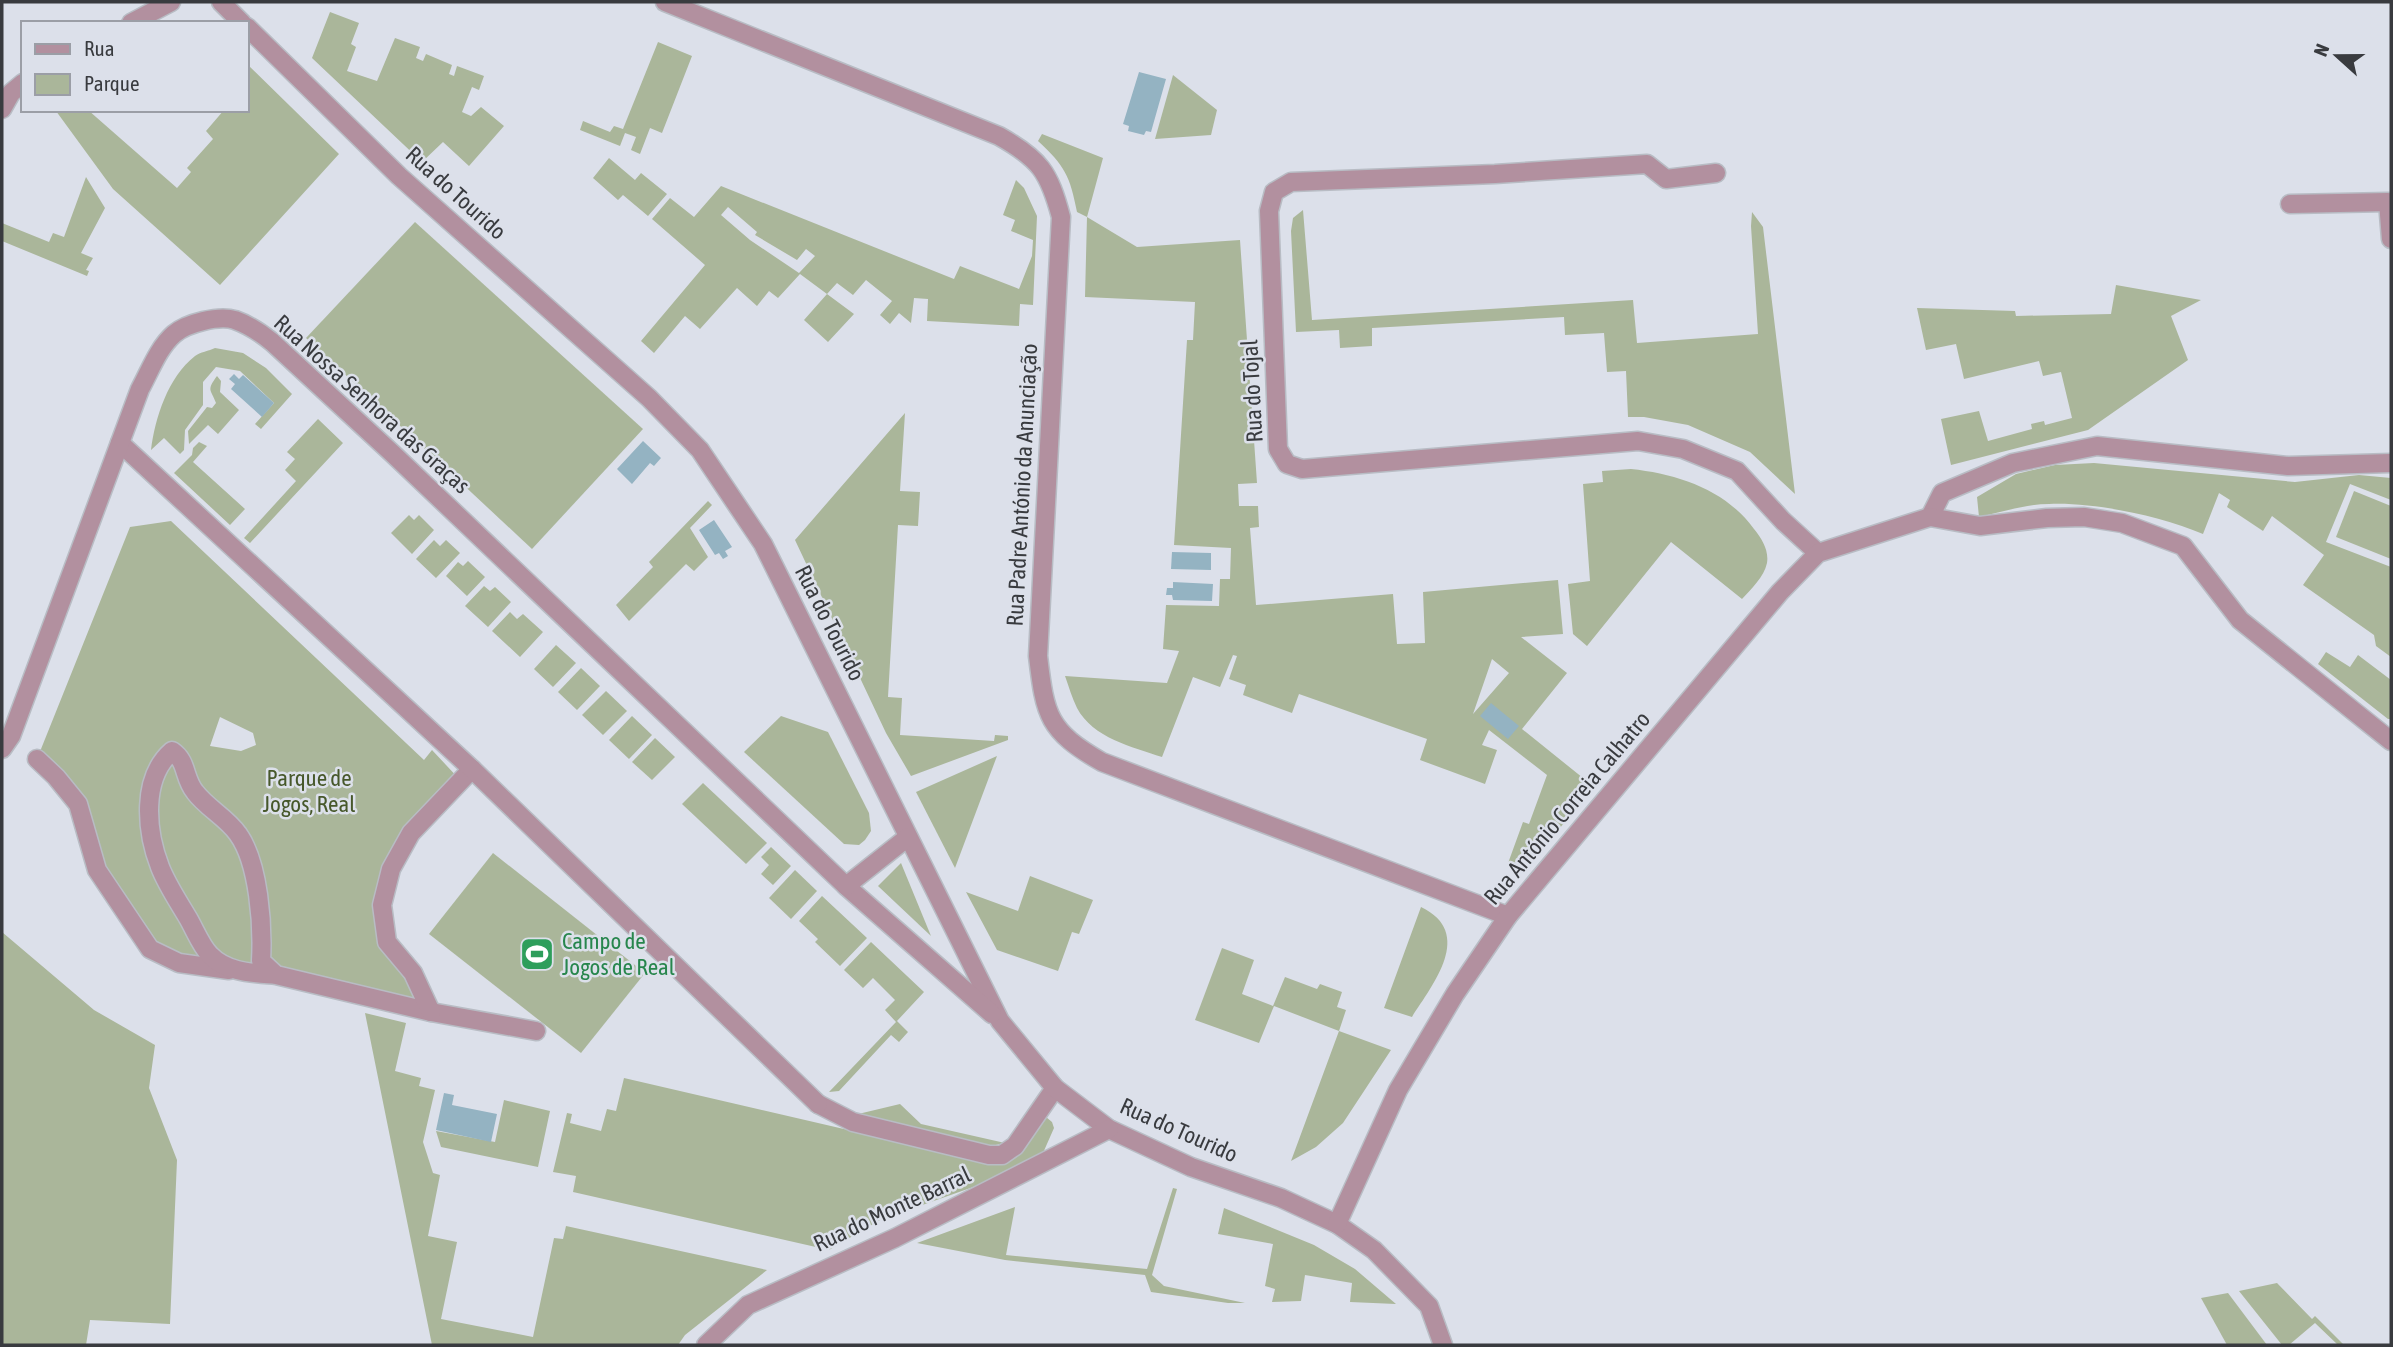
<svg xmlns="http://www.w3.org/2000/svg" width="2393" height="1347" font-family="'Asap Condensed',sans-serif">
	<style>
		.green { fill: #aab69a; fill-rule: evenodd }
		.water { fill: #94b3c2 }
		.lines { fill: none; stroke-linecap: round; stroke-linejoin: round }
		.pedestrian-casing { stroke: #b8bcc4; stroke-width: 21 }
		.minor-casing { stroke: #b8bcc4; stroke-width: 21 }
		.pedestrian { stroke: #b2909f; stroke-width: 18 }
		.minor { stroke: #b2909f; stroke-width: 18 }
		.labels { text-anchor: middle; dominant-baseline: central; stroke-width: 5; stroke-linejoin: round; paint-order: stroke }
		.street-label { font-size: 23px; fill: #393b3f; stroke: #dce0ea }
		.park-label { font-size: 23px; fill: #47582b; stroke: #dce0ea }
		.leisure-label { font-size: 23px; fill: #27864d; stroke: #dce0ea; text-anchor: start }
	</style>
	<rect width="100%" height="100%" fill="#dce0ea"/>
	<g class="green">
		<polygon points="330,12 359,23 351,44 356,47 347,71 377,81 395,38 420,47 416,58 423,61 426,54 452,65 449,74 454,76 457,66 484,76 479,90 472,87 462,112 471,116 481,107 504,126 469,166 443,142 422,162 312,58"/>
		<polygon points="658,42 692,56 662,133 650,128 640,154 631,150 636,137 625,133 620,146 580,130 583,121 610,132 614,126 623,129"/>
		<polygon points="247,64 339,154 220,285 113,189 56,111 88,110 177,188 191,172 187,168 213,139 206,131 224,110 247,110"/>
		<polygon points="1173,75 1217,110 1211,135 1155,139"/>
		<path d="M1042 134 1103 158 1087 217 1137 247 1240 240 1257 483 1238 484 1239 506H1258L1259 527 1250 528 1256 605 1393 594 1397 644 1425 643 1423 592 1558 580 1563 634 1521 637 1567 673 1522 729 1593 786C1570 815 1545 855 1507 866L1523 822 1529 824 1547 775 1489 730 1482 745 1497 750 1485 784 1420 760 1427 739 1299 694 1292 713 1243 695 1246 685 1229 679 1237 656 1233 655 1220 687 1193 677 1162 757C1132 747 1093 738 1077 708 1072 698 1069 687 1065 676L1167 683 1179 651 1163 649 1166 605 1219 606 1220 579H1230L1231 548 1174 545 1187 340H1193L1195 302 1085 297 1087 217 1077 212C1070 176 1065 166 1038 141ZM1492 659 1509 673 1473 714Z"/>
		<polygon points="609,158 635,180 641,173 667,194 648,216 623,195 618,200 593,178"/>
		<polygon points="86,177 105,208 81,253 93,258 86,270 89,271 87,276 2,241 2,223 49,242 53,233 64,237"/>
		<path d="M1016 180 1024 188 1037 216 1033 305 1020 304 1019 326 927 321 928 299 914 298 911 323 899 313 890 324 880 315 892 301 866 280 853 295 837 283 827 294 854 314 828 342 804 320 827 294 800 274 778 298 769 291 757 306 737 288 700 329 685 316 654 353 641 341 705 265 652 219 670 198 694 217 721 186 954 279 960 266 1019 289 1032 256 1033 240 1011 231 1015 220 1003 215ZM728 207 757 232 755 235 797 260 806 249 815 256 799 273 750 240 721 215Z"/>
		<polygon points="1303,210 1312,320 1633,300 1637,343 1758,334 1751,226 1752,212 1763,227 1795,494 1750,452 1688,425 1644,417 1628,417 1626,371 1607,372 1604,333 1565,335 1564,317 1372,328 1372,346 1340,348 1339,330 1296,332 1291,231 1293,218"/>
		<polygon points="415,222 643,429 532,549 306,338"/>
		<polygon points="2116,285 2201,300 2171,316 2188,360 2088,430 1951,465 1941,419 1979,411 1988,441 2032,429 2031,424 2044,421 2045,425 2072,418 2061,372 2043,376 2039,361 1964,379 1956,344 1926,350 1917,308 2015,311 2016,316 2111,314"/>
		<path d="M215 348 243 353 266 368 292 394 261 429 255 424 274 403 240 371 216 367 203 382V405L185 430 184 450 180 454 164 438 151 450C155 418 168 377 195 356 200 352 209 351 215 348Z"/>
		<path d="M217 376 221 381 220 392 239 410 218 434 208 425 189 444 188 431 207 407 212 408 216 403C211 389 206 391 217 376Z"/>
		<polygon points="905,413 900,491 920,492 918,526 898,525 888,697 902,698 900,735 994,741 995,735 1008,736 1008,740 911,776 886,733 795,540"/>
		<polygon points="318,419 343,443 250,543 244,538 296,481 285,470 295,459 287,452"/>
		<polygon points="199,442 207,446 193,462 245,509 230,525 174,473 192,455 193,448"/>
		<path d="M2094 463 2295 482 2359 475 2391 478V500L2350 484 2326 542 2391 567V657L2376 646 2374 635 2303 585 2324 555 2272 516 2263 531 2227 507 2230 500 2219 493 2203 534C2161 516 2094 502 2049 504 2026 504 2002 512 1979 517L1977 497 2016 474 2055 465Z"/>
		<path d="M1631 469C1678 474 1726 490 1754 529 1762 539 1769 550 1767 563 1764 577 1751 589 1742 599L1671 542 1587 646 1573 634 1568 584 1590 581 1583 484 1603 482 1602 471Z"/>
		<polygon points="2354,491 2391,506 2391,559 2336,537"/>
		<polygon points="708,501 712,505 690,528 708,557 694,571 686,564 629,621 616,605 653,567 649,562"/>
		<polygon points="409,515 414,520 419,515 434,530 412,554 391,533"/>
		<path d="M171 521 424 760 432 750 461 781 391 869 387 942 431 1012 150 949 112 893 78 804 37 759 130 527ZM220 717 253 733 256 745 241 751 210 746Z"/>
		<polygon points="434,540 440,546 446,540 460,553 436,578 416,559"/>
		<polygon points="468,561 485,577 467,596 446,576 458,562 463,566"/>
		<polygon points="484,586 490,591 495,587 511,602 488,627 465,606"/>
		<polygon points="510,612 517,619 523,614 543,632 520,657 492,631"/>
		<polygon points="556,645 576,663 553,687 534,669"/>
		<polygon points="2326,652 2350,667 2358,655 2391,680 2391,719 2388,719 2318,664"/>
		<polygon points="581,668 600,686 577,710 558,692"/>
		<polygon points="606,691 627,711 603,735 582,715"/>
		<polygon points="632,716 652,735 629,759 609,740"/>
		<polygon points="781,716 828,732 869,813 871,831 865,840 859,845 844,844 744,752"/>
		<polygon points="655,738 675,757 652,780 632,762"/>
		<polygon points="997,756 955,868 916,792"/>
		<polygon points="703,783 767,843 746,864 682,804"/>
		<polygon points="771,847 791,866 773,885 761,874 769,865 761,857"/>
		<polygon points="493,853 645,973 581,1053 429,934"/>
		<polygon points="901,863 931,936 878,886"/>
		<polygon points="795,870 817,891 791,919 769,898"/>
		<polygon points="1030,876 1093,900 1079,934 1072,932 1058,971 997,950 966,892 1018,911"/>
		<polygon points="822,896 867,938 840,966 815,942 818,939 799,921"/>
		<path d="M1421 907C1475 933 1433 984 1412 1017L1384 1008Z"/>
		<polygon points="2,932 94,1010 155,1045 149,1088 177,1160 170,1324 90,1320 86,1345 2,1345"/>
		<polygon points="871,942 924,992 897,1021 908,1032 899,1042 891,1035 839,1091 829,1092 896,1022 885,1010 895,1000 873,978 863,988 844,970"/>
		<polygon points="1222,948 1254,960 1242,994 1273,1006 1285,977 1317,989 1320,984 1342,992 1337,1007 1346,1010 1339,1031 1391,1050 1343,1123 1316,1147 1291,1161 1339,1031 1274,1006 1259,1043 1195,1020"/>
		<polygon points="365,1013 406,1023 395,1071 421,1078 419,1086 435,1090 423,1142 433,1173 440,1175 428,1236 457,1242 441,1319 533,1337 554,1238 563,1239 566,1226 767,1270 685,1335 678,1345 432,1345"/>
		<polygon points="624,1078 999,1165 1020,1153 1046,1117 1052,1122 1054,1128 1043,1153 993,1180 880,1220 829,1250 573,1192 576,1176 553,1172 567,1113 572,1114 570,1123 601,1131 607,1109 616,1111"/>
		<polygon points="504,1100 550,1111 538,1167 441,1147 436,1131 495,1142"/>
		<polygon points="900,1104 921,1124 1005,1143 991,1146 854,1115"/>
		<polygon points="1173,1188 1177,1189 1152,1275 1164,1286 1245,1303 1228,1303 1151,1292 1145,1275 1005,1260 917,1243 1015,1207 1006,1255 1147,1269"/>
		<polygon points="1224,1208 1314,1245 1355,1269 1396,1304 1350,1302 1352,1283 1305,1275 1301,1301 1272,1302 1275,1289 1265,1286 1273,1244 1218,1234"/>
		<polygon points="2277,1283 2312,1319 2315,1316 2344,1345 2338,1345 2315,1323 2289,1345 2282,1345 2239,1291"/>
		<polygon points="2228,1293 2267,1345 2227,1345 2201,1298"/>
	</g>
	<g class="water">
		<polygon points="1139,72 1166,79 1151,132 1146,131 1144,135 1128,131 1129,126 1123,124"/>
		<polygon points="234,374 239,379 243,375 274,403 262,417 231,389 235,384 229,379"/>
		<polygon points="643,441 661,458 654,466 650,463 632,484 617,469"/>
		<polygon points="714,520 732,547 725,551 728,556 723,559 719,553 715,555 699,530"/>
		<polygon points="1172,552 1211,553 1211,570 1171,569"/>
		<polygon points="1173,582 1213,584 1212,601 1173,600 1172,595 1166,595 1167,588 1173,588"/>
		<polygon points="1491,703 1519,726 1508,739 1480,716"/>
		<polygon points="444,1093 454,1095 452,1105 497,1114 491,1142 436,1130"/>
	</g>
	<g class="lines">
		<g class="pedestrian-casing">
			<g id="pedestrian">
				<polyline points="37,759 56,777 78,804 97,870 150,949 179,963 229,970"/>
				<path d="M276 975C254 973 227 973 210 955 201 946 195 930 188 918 178 901 167 885 160 867 146 831 141 778 172 751 188 762 183 777 195 792 207 808 227 818 238 834 259 863 263 926 261 961L276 975 431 1012 536 1031"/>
				<polyline points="431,1012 413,973 387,942 382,905 391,869 411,833 472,769"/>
				<polyline points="818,1104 853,1122 989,1155 1002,1155 1015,1146 1055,1088"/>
			</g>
		</g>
		<g class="minor-casing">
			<g id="minor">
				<polyline points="221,2 242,23"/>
				<path d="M665 2 999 136C1040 159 1049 172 1061 217L1038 656C1045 716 1048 731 1102 762L1508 916"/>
				<polyline points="131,23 171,2"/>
				<polyline points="247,27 399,176 649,398 700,450 763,544 1000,1021 1055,1088 1109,1129 1191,1167 1281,1198 1337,1224 1374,1250 1429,1306 1443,1345"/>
				<polyline points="2,109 11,93 23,83"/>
				<polyline points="1716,173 1666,179 1647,164 1495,174 1291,182 1274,192 1269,211 1278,449 1287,464 1302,469 1638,441 1683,449 1737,471 1783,521 1818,553"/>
				<polyline points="2290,204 2388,202 2391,239"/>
				<polyline points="120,443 472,769 818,1104"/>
				<polyline points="1930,517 1942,493 2013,463 2097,446 2288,466 2391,463"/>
				<path d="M2 749 11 736 140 389C150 371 158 348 174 334 187 323 219 315 235 320 249 325 261 333 272 342L393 454 846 886 992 1014"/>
				<polyline points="846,886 908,837"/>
				<polyline points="1337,1224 1398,1090 1455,994 1508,916 1780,592 1818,553 1930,517 1980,526 2047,518 2084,517 2122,523 2183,546 2240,620 2391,741"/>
				<polyline points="706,1345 748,1305 895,1238 1109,1129"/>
			</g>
		</g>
		<use href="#pedestrian" class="pedestrian"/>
		<use href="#minor" class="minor"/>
	</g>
	<defs>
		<g id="stadium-square" transform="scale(1.75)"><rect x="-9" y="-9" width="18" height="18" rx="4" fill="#2e9e5b" stroke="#dce0ea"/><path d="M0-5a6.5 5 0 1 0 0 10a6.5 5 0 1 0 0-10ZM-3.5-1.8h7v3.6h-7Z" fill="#fff"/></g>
	</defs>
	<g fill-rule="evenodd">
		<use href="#stadium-square" x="537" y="954"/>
	</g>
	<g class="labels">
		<g class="street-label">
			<text transform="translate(456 193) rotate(42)">Rua do Tourido</text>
			<text transform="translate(1252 391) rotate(-93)">Rua do Tojal</text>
			<text transform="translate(372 404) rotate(42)">Rua Nossa Senhora das Graças</text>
			<text transform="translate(1022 485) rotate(-87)">Rua Padre António da Anunciação</text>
			<text transform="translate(830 623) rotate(63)">Rua do Tourido</text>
			<text transform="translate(1567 808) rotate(-50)">Rua António Correia Calhatro</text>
			<text transform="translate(1179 1130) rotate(24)">Rua do Tourido</text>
			<text transform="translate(892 1209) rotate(-25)">Rua do Monte Barral</text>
		</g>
		<g class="park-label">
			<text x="309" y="778">Parque de<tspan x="309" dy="26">Jogos, Real</tspan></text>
		</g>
		<g class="leisure-label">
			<text x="562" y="941">Campo de<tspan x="562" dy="26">Jogos de Real</tspan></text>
		</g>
	</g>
	<rect width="2393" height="1347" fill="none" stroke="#393b3f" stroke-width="7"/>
	<rect x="21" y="21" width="228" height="91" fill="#dce0ea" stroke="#9b9ea6" stroke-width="2"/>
	<rect x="35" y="44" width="35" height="10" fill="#b2909f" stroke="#9b9ea6" stroke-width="2"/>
	<text x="84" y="56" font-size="21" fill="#393b3f">Rua</text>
	<rect x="35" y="74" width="35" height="21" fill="#aab69a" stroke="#9b9ea6" stroke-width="2"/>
	<text x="84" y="91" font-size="21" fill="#393b3f">Parque</text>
	<g transform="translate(2337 56) rotate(291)" stroke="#dce0ea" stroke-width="5" paint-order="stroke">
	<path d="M0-5L12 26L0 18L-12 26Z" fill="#393b3f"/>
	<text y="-10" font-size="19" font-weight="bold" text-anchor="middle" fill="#393b3f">N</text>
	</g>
</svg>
